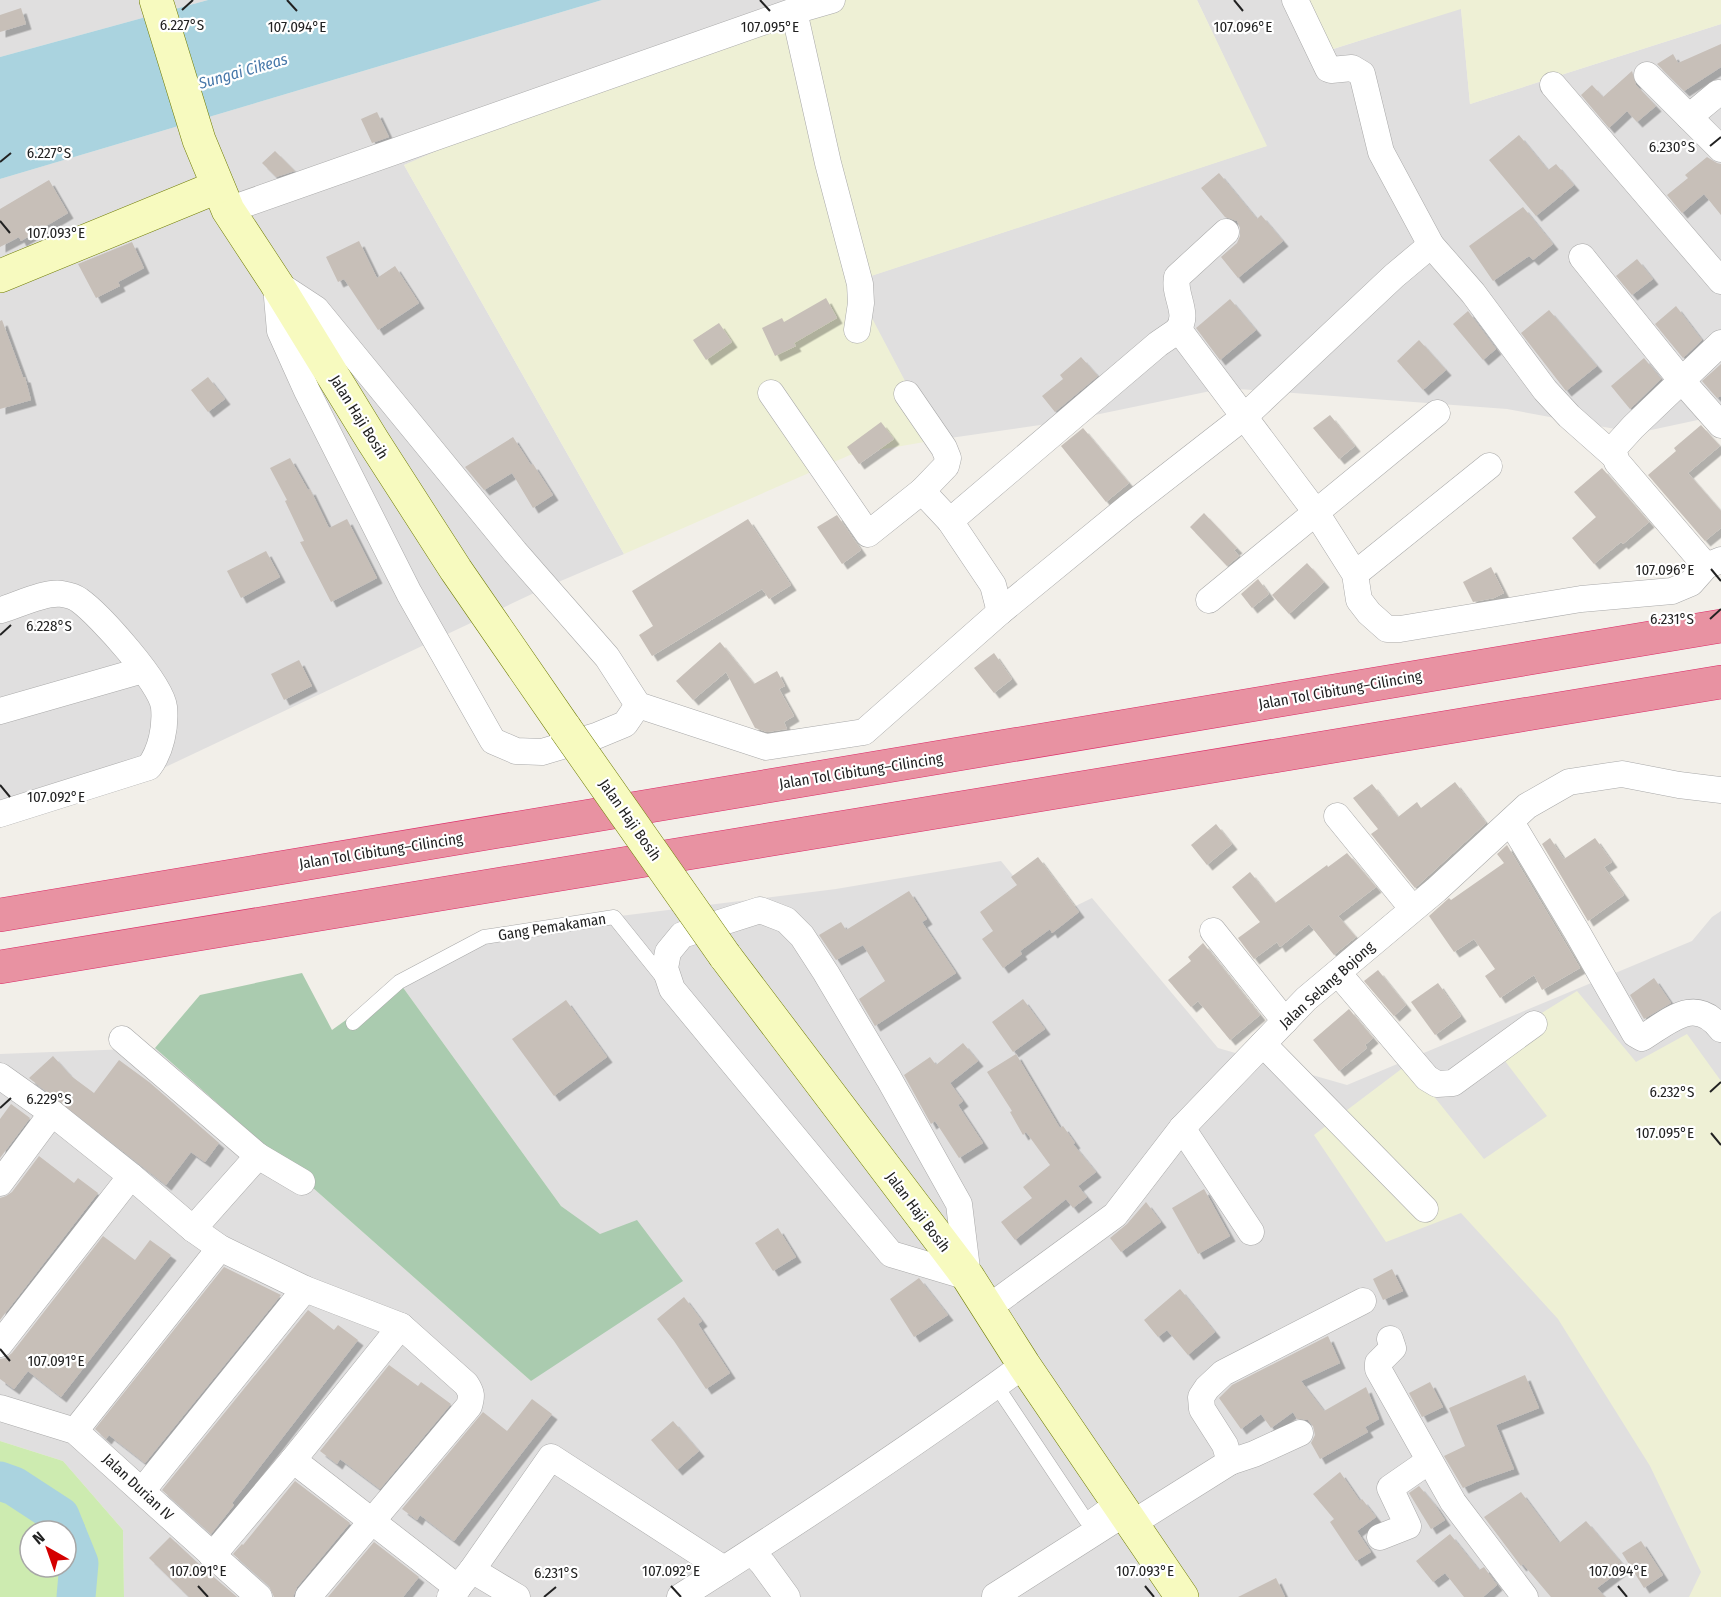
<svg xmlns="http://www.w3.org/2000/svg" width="1721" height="1597" font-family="'Fira Sans Condensed',sans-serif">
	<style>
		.residential { fill: #e0dfdf }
		.farmland { fill: #eef0d5 }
		.grass { fill: #cdebb0; fill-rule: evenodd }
		.cemetery { fill: #aacbaf }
		.water { fill: #aad3df }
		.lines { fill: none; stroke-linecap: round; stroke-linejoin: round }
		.river { stroke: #aad3df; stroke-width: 39 }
		.building { fill: #c7bfb8; filter: url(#shadow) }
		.lane-casing { stroke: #a9a9a9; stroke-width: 15 }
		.street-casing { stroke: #a9a9a9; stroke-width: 27 }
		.secondary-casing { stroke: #707d05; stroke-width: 34 }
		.highway-casing { stroke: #dc2a67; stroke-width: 34 }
		.lane { stroke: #fff; stroke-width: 14 }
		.street { stroke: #fff; stroke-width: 26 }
		.secondary { stroke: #f7fabf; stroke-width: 33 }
		.highway { stroke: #e892a2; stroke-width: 33 }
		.secondary-bridge-casing { stroke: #707d05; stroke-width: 34; stroke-linecap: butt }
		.secondary-bridge { stroke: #f7fabf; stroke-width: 33 }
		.ticks { fill: none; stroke: #222; stroke-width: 2 }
		.labels { text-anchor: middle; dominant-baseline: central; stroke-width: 4.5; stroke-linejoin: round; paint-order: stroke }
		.street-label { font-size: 15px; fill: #222; stroke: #fff }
		.water-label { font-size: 16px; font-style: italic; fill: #4a7aab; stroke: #fff }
		.ticks-label { font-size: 15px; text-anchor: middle; fill: #222; stroke: #fff; stroke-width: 4.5; stroke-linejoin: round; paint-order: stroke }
	</style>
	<defs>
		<filter id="shadow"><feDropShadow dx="5.5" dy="5.5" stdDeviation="0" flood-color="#0004"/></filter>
	</defs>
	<rect width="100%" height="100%" fill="#f2efe9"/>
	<g class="residential">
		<polygon points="0,0 208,0 0,57"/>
		<polygon points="602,0 835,0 404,165 624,554 549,586 138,780 0,817 0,179"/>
		<polygon points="1197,0 1299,0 1321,53 1461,8 1470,104 1721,24 1721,415 1637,433 1507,409 1225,388 1061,422 936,440 852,282 1266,146"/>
		<polygon points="1001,861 1049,919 1092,898 1218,1048 1347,1085 1692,941 1712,917 1721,911 1721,1597 124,1597 123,1530 63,1461 0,1441 0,1054 155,1048 531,1381 599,1234 561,1206 399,982 493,932 836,889"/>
	</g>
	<g class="farmland">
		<polygon points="835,0 1197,0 1267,146 853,282 936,440 850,455 624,554 404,165 675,47"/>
		<polygon points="1299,0 1721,0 1721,24 1470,104 1461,9 1320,53"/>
		<polygon points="1577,991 1636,1062 1687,1034 1721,1081 1721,1597 1689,1597 1701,1572 1650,1466 1558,1319 1461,1213 1386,1242 1314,1135 1408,1064 1484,1159 1547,1116 1492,1044"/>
	</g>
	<path class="grass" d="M0 1441 63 1461 123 1530 124 1597H0ZM30 1531H66V1567H30Z"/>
	<polygon class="cemetery" points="302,973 332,1030 399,982 561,1206 600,1234 637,1220 683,1281 531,1381 155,1048 200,995"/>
	<polygon class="water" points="208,0 602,0 0,179 0,57"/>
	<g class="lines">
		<g class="river">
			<polyline points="0,1481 14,1486 60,1516 66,1531"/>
			<polyline points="66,1531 79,1563 76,1597"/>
		</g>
	</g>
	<g class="building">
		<polygon points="21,8 26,24 0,32 0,15"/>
		<polygon points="1721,44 1721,67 1684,91 1657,64 1673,54 1678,63"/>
		<polygon points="1632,71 1636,85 1656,106 1637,122 1627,111 1609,128 1581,95 1592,85 1603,97"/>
		<polygon points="377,112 389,137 372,143 361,119"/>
		<polygon points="1519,135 1548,170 1556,164 1574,185 1536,216 1489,160"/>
		<polygon points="275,151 295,171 276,177 262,163"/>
		<polygon points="1707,157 1717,163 1721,164 1721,215 1704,194 1682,213 1667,195 1688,178 1685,175"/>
		<polygon points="1219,173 1257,219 1261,215 1283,241 1238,278 1221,257 1237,243 1240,236 1240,228 1237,221 1225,217 1201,188"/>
		<polygon points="49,180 68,213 21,241 19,237 0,247 0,209"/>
		<polygon points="1523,207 1553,244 1533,260 1529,256 1493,281 1469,246"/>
		<polygon points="359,241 377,278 395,266 419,303 378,330 344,279 338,282 326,257"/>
		<polygon points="132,242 144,268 118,282 120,286 96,298 78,264"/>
		<polygon points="1637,259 1653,279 1632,295 1616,276"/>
		<polygon points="826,298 837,318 794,343 796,346 775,356 762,328 782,318 784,322"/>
		<polygon points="1230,299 1256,330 1220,360 1196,328"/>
		<polygon points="1676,306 1702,340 1683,358 1655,324"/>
		<polygon points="1549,310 1597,366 1566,391 1521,333"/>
		<polygon points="1468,311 1496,349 1483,360 1453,324"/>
		<polygon points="2,320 23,377 25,377 31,400 0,409 0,321"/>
		<polygon points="719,323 732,342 706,360 693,340"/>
		<polygon points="1419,340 1446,370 1423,390 1397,361"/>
		<polygon points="1081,357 1098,376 1055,412 1042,396 1063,379 1060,375"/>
		<polygon points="1644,358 1661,379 1630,409 1611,386"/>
		<polygon points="1721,364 1721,396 1717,398 1702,381"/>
		<polygon points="208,377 225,399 208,412 191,390"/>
		<polygon points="1330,415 1355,446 1339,459 1313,428"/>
		<polygon points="881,422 894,439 859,464 847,447"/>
		<polygon points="1701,425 1720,446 1688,473 1721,511 1721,528 1705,541 1648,475 1676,451 1674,448"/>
		<polygon points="1083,428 1129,483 1106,502 1061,446"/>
		<polygon points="513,437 531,465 533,464 553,495 533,508 512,473 484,490 465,467"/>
		<polygon points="290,458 308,490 310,489 329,528 347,519 377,578 331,602 300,542 304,541 285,501 287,500 270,468"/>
		<polygon points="1602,468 1649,522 1623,544 1621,542 1594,564 1572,538 1596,517 1574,492"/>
		<polygon points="1204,513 1237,548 1234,550 1239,556 1227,566 1190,527"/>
		<polygon points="837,515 861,550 842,564 817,527"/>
		<polygon points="748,519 791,585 769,599 762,589 652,656 639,635 653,626 632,591"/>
		<polygon points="266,551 280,577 241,598 227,571"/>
		<polygon points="1307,563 1324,582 1289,614 1272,595"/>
		<polygon points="1491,567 1504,593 1494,598 1473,602 1463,582"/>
		<polygon points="1258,579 1269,594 1252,608 1241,594"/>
		<polygon points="720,642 754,684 777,671 785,686 779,689 794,716 784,722 787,729 767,732 755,728 726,672 693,700 676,681"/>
		<polygon points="994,653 1012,679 994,693 974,668"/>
		<polygon points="299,660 312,686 284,700 271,674"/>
		<polygon points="1455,782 1486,823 1415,888 1371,834 1378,829 1353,798 1372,784 1398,817 1417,802 1421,808"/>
		<polygon points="1216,824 1232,844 1207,865 1191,845"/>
		<polygon points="1550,838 1564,859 1595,838 1612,862 1604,867 1624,895 1588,921 1542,844"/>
		<polygon points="1507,845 1580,968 1542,990 1534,975 1500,998 1485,976 1495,969 1474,939 1454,952 1429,916 1449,898 1451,900 1504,863 1497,854"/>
		<polygon points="1347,853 1376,887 1338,916 1356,937 1334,955 1309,924 1280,947 1277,942 1254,959 1238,938 1260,922 1232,887 1250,872 1275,903 1327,865 1328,867"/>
		<polygon points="1038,857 1079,912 1052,933 1050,929 1020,951 1022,954 1003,968 982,939 993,931 980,912 1017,885 1011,877"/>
		<polygon points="909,891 927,919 922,922 956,973 875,1026 859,999 885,981 863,945 836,960 819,935 841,922 846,930"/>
		<polygon points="1203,943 1260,1015 1230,1040 1198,1001 1191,1007 1168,980 1191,961 1188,957"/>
		<polygon points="1378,970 1406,1005 1394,1016 1364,981"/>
		<polygon points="1654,978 1671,1003 1644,1019 1630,995"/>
		<polygon points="1438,983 1461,1016 1435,1035 1411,1002"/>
		<polygon points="1023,999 1045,1029 1013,1052 992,1022"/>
		<polygon points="566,1000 607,1057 554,1096 512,1039"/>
		<polygon points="1349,1009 1373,1038 1365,1045 1367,1048 1339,1071 1313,1040"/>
		<polygon points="963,1043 978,1061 950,1083 963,1101 958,1105 983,1143 959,1158 935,1121 931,1124 904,1075 930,1057 936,1065"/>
		<polygon points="1016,1054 1060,1128 1063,1126 1075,1143 1073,1144 1096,1172 1078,1186 1087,1197 1073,1208 1066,1199 1015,1240 1001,1222 1032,1198 1023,1187 1050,1165 1026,1132 1023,1135 1010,1112 1012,1111 987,1072"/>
		<polygon points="53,1056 71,1076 94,1093 119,1060 149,1082 219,1143 205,1162 191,1152 166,1185 29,1078"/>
		<polygon points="11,1104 30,1118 0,1158 0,1119"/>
		<polygon points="39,1156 74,1183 78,1178 98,1193 0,1320 0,1198 6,1196 12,1192"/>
		<polygon points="1204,1189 1230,1236 1198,1254 1172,1208"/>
		<polygon points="1146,1202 1161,1222 1121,1252 1110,1238 1127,1224"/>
		<polygon points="778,1228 796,1257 773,1271 755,1243"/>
		<polygon points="103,1236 135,1260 150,1240 171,1255 61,1397 28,1371 14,1389 0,1379 0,1359 6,1358 12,1353"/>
		<polygon points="224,1267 281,1295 145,1463 109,1435 106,1439 95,1429"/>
		<polygon points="1392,1269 1403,1291 1383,1300 1373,1279"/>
		<polygon points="919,1278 948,1315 914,1337 890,1299"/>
		<polygon points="1180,1289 1215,1332 1188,1355 1167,1330 1158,1337 1144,1320"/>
		<polygon points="684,1297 702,1321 698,1324 730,1373 706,1389 674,1341 657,1319"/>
		<polygon points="308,1310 334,1330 338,1325 358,1340 232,1503 234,1505 211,1534 162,1490"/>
		<polygon points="1328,1336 1340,1363 1301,1381 1324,1411 1366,1387 1379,1419 1365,1427 1368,1432 1320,1459 1311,1443 1315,1435 1313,1426 1308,1420 1297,1419 1293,1412 1271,1428 1261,1414 1241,1429 1219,1398 1232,1385"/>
		<polygon points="389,1365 418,1386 421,1382 451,1404 380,1489 340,1459 337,1464 320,1451"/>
		<polygon points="1525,1375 1539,1408 1496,1425 1514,1469 1476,1482 1463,1488 1444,1456 1465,1446 1449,1408"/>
		<polygon points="1430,1382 1443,1407 1422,1417 1409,1393"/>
		<polygon points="532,1399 552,1414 454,1541 420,1515 417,1520 402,1509 483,1412 507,1431"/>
		<polygon points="673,1421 699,1451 677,1470 651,1440"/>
		<polygon points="1340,1472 1360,1501 1362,1499 1376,1517 1357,1531 1371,1552 1356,1561 1330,1522 1334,1519 1313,1494"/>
		<polygon points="295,1481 350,1523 297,1587 293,1597 274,1597 269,1586 233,1554 242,1544 243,1545"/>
		<polygon points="1419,1486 1435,1505 1445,1520 1431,1529 1409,1493"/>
		<polygon points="1521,1492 1559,1543 1586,1521 1625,1567 1597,1588 1605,1597 1551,1597 1523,1564 1521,1566 1484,1517"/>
		<polygon points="1450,1534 1479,1570 1484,1567 1497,1585 1483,1597 1464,1597 1445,1573 1433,1582 1416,1561"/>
		<polygon points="170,1537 202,1567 237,1597 189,1597 149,1558"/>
		<polygon points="1641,1541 1663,1575 1644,1588 1622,1553"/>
		<polygon points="374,1542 419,1577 403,1597 328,1597"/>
		<polygon points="1276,1578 1285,1597 1238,1597"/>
	</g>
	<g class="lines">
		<g class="lane-casing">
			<g id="lane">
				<polyline points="353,1023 399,982 484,937 614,917 663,978"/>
				<polyline points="996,1385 1086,1520 1115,1499"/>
			</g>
		</g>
		<g class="street-casing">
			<g id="street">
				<polyline points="1295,0 1328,69 1331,70 1352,68 1362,74 1381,152 1431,245 1473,293 1545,390 1569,416 1613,455"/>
				<polyline points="794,11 828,163 860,284 861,303 857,330"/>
				<polyline points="1647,75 1721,149"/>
				<polyline points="1553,85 1721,281"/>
				<polyline points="1689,117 1718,93"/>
				<polyline points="228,210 794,11 832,0"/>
				<polyline points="1582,257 1682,381 1721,425"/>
				<polyline points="278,284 316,309 515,552 607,657 638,705 766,747 864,732 1000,612 1127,508 1245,416 1394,276 1431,245"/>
				<polyline points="276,286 280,331 307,391 409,593 493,741 516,751 542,752 596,736 625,724 638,705"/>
				<path d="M1177 331C1191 314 1173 296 1177 277L1226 232"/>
				<polyline points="771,393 868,534 922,491"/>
				<polyline points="907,394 944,448 948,458 946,466 922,491 950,521 993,585 1000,612"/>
				<polyline points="950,521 1158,344 1177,331 1182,334 1315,511 1355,574 1359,600 1369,613 1387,629 1400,629 1581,599 1672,591 1691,583 1706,566 1721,560"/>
				<polyline points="1706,566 1617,462 1613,449 1633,427 1721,343"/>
				<polyline points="1355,574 1489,466"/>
				<polyline points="1209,600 1437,413"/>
				<polyline points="0,711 143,670"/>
				<path d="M0 814 149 767C161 751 166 727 164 707 161 683 100 615 79 600 75 597 68 595 62 594 46 591 18 605 1 610"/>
				<polyline points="1337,816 1412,908"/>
				<path d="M1511 822 1577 932 1635 1034 1642 1038C1670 1021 1695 995 1721 1029"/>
				<polygon points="760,910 786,920 802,936 826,973 889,1079 959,1204 968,1277 891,1254 672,989 665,968 668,952 682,935"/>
				<polyline points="1213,931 1285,1021"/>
				<polyline points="1338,973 1427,1078 1437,1084 1453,1083 1534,1024"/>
				<polyline points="122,1039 258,1156 302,1182"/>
				<polyline points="1263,1044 1425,1209"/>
				<path d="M0 1076 52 1113 131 1176 193 1229 220 1248 305 1289 401 1326 466 1384C472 1393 472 1396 469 1406L308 1597"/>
				<polyline points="1182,1128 1251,1232"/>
				<polyline points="0,1183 52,1113"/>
				<polyline points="193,1229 258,1156"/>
				<polyline points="988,1308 1115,1215 1182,1128 1306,999 1436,890 1527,806 1569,782 1622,774 1679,785 1721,790"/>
				<polyline points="1390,1339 1393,1348 1378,1363 1378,1369 1453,1502 1525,1597"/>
				<polyline points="0,1344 131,1176"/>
				<polyline points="0,1408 75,1431 259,1597"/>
				<polyline points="75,1431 220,1248"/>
				<polyline points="293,1460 458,1588"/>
				<polyline points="1230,1462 1254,1454 1300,1433"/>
				<polyline points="142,1491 305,1289"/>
				<polyline points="1133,1523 1230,1462 1225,1445 1202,1409 1201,1397 1207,1388 1223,1373 1363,1301"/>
				<polyline points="1380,1537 1408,1526 1390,1488 1429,1461"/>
				<polyline points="752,1552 763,1564 787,1597"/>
				<polyline points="212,1556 293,1460 401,1326"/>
				<polyline points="472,1570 517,1597"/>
				<polyline points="450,1597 472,1570 551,1457 724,1569"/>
				<path d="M680 1597C797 1523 912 1447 1024 1365"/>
				<polyline points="996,1597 995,1596 1125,1513"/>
			</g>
		</g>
		<g class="secondary-casing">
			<g id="secondary">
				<polyline points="156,0 199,140 228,210 276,283 373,441 456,570 565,728"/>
				<polyline points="0,276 217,187"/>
				<polyline points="725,956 968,1277 1024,1365 1182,1597"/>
			</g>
		</g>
		<g class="highway-casing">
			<g id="highway">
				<polyline points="0,915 1721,626"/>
				<polyline points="0,967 1721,682"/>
			</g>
		</g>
		<use href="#lane" class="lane"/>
		<use href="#street" class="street"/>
		<use href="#secondary" class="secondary"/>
		<use href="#highway" class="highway"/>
		<g class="secondary-bridge-casing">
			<polyline id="secondary-bridge" points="565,728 725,956"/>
		</g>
		<use href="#secondary-bridge" class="secondary-bridge"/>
	</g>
	<path class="ticks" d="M287 0 297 11M760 0 770 11M1234 0 1243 11M182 10 193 0M1710 146 1721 137M0 162 11 153M0 221 10 233M1711 569 1721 581M1710 619 1721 609M0 635 11 625M0 785 10 797M1710 1092 1721 1082M0 1108 11 1098M1711 1133 1721 1145M0 1349 10 1361M198 1586 208 1597M671 1586 681 1597M1145 1586 1154 1597M1618 1586 1627 1597M544 1597 556 1587"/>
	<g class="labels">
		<g class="street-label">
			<text transform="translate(359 417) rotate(58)">Jalan Haji Bosih</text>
			<text transform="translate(1340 690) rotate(-10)">Jalan Tol Cibitung–Cilincing</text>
			<text transform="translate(861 771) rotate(-9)">Jalan Tol Cibitung–Cilincing</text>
			<text transform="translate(630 820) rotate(55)">Jalan Haji Bosih</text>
			<text transform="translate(381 851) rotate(-9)">Jalan Tol Cibitung–Cilincing</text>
			<text transform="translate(552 927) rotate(-9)">Gang Pemakaman</text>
			<text transform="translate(1327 985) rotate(-42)">Jalan Selang Bojong</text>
			<text transform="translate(918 1212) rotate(53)">Jalan Haji Bosih</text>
			<text transform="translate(138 1487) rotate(43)">Jalan Durian IV</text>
		</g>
		<g class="water-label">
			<text transform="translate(243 71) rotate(-16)">Sungai Cikeas</text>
		</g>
	</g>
	<g class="ticks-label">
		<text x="182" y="30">6.227°S</text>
		<text x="297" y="32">107.094°E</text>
		<text x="770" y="32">107.095°E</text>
		<text x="1243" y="32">107.096°E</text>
		<text x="1672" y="152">6.230°S</text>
		<text x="49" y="158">6.227°S</text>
		<text x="56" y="238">107.093°E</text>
		<text x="1665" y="575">107.096°E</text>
		<text x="1672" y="624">6.231°S</text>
		<text x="49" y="631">6.228°S</text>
		<text x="56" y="802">107.092°E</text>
		<text x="1672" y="1097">6.232°S</text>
		<text x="49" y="1104">6.229°S</text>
		<text x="1665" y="1138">107.095°E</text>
		<text x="56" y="1366">107.091°E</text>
		<text x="198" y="1576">107.091°E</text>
		<text x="671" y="1576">107.092°E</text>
		<text x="1145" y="1576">107.093°E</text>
		<text x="1618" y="1576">107.094°E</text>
		<text x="556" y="1578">6.231°S</text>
	</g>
	<g transform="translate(48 1549) rotate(320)"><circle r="28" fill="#ffffff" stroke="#a7a7a7" stroke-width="1.5"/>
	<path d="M0-4.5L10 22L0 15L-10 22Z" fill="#d40000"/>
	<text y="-9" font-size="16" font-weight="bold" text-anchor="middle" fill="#222222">N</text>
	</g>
</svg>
